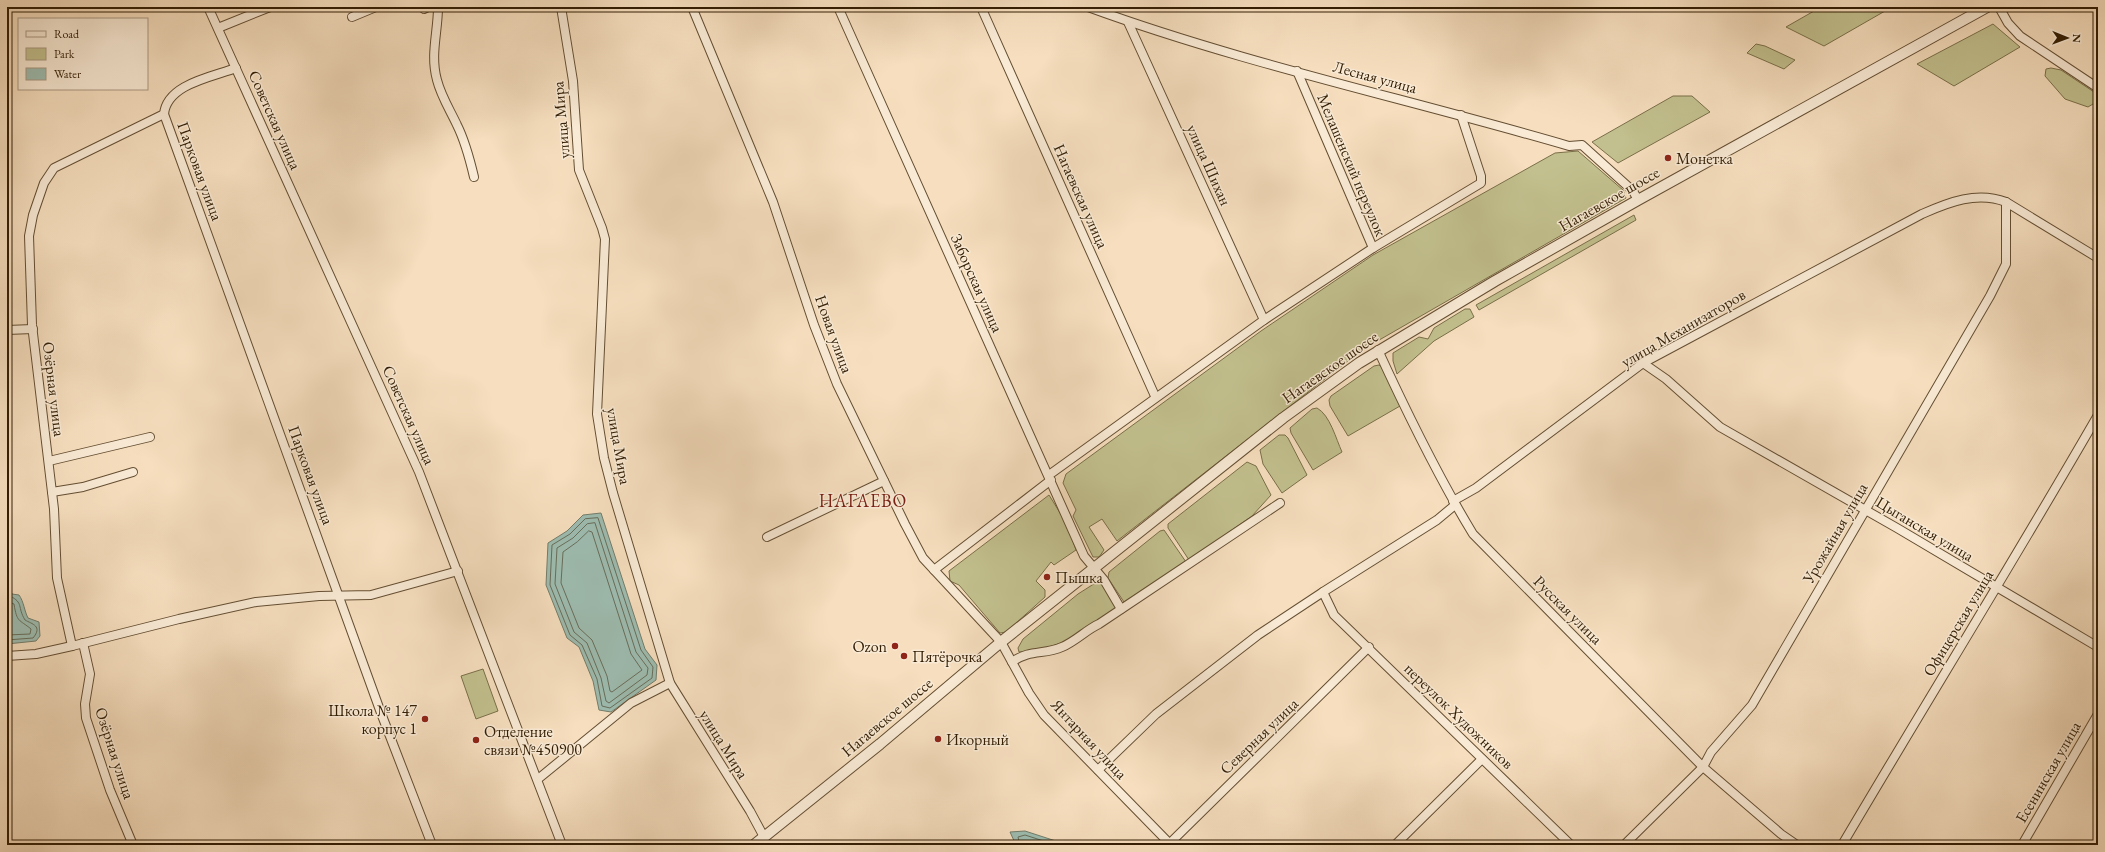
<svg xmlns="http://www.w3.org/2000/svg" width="2105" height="852" font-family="'EB Garamond',serif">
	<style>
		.green { fill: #c2c08e; stroke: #7a6f49 }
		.water { fill: #9dbcb0; stroke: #737d6b }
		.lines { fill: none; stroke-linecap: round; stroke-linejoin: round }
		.shore { stroke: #686d5a; stroke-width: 1 }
		.minor-casing { stroke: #644e32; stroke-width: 10 }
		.tertiary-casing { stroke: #644e32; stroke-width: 12 }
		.minor { stroke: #f9ead5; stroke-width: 8 }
		.tertiary { stroke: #f9ead5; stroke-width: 10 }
		.poi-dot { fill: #8f2418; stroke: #f9ead5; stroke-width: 1.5 }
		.labels { text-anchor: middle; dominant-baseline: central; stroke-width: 3; stroke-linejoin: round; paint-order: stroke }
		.street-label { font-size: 16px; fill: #331e04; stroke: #f9ead5 }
		.poi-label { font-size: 16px; fill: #331e04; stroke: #f9ead5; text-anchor: start }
		.quarter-label { font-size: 18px; letter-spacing: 1px; fill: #7a1f14; stroke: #f9ead5 }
	</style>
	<rect width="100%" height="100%" fill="#f6debe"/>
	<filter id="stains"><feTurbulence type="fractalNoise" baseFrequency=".005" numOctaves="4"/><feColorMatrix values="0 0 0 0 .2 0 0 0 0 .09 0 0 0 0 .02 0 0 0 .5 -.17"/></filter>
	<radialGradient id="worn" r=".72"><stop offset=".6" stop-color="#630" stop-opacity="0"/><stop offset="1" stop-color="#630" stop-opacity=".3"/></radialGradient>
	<g class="green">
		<polygon points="1821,7 1892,7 1824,46 1786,27"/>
		<polygon points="1993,24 2020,47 1954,86 1917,64"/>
		<polygon points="1756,44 1765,46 1795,60 1784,69 1747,53"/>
		<polygon points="2051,68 2061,70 2094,92 2098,96 2098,101 2088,107 2065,99 2045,76 2046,69"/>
		<polygon points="1673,96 1692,96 1710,112 1618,163 1592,142"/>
		<polygon points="1578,151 1623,190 1626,198 1374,343 1366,345 1362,350 1117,541 1102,519 1089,527 1104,550 1099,557 1093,557 1073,516 1076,510 1063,483 1066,474 1261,331 1373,255 1555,153"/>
		<polygon points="1634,215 1636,220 1479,310 1476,305"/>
		<polygon points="1465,309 1470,309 1474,317 1434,341 1397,374 1393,361 1393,353 1419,337 1428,339 1434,328"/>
		<polygon points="1379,365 1382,367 1400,406 1348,436 1330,406 1329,400 1331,396 1374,366"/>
		<path d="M1317 408C1330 415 1336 439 1342 452L1313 470 1291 433 1290 428 1312 409Z"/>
		<polygon points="1279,435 1285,435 1288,438 1307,475 1282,493 1263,464 1260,450"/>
		<polygon points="1247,462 1256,466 1271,495 1252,516 1189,560 1168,528 1168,524"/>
		<polygon points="1049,495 1067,524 1076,550 1054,565 1051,562 1036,581 1045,590 1045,597 1006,632 1000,633 959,585 950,581 949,571"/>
		<polygon points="1164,530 1186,562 1124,602 1108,578 1109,572 1160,531"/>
		<path d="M1100 580 1117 608C1081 633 1065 648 1019 652L1018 648 1023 639 1078 594Z"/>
		<polygon points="483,669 498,711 476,719 461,676"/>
	</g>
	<g class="water">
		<polygon points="601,513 645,649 657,665 656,680 611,712 599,710 593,681 579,647 567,638 546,585 548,543 567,531 583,515"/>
		<path d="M7 582 12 594 19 595C24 602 24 610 28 618L39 622 40 636 36 641 7 644Z"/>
		<polygon points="1025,831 1065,844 1065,845 1016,845 1010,832"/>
	</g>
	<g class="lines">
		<g class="shore">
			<polygon points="598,518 641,650 653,667 652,678 610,708 602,706 597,679 582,645 570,635 550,585 552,545 570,534 585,519"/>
			<polygon points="595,523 636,652 648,668 647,675 609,703 606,701 601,678 587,643 574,632 555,584 557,548 573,538 587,524"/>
			<polygon points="589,531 592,532 631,654 642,670 612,692 610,691 607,676 592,640 579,628 561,583 563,552 577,542"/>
			<path d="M7 592 10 596C24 603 17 607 25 620 32 624 43 626 33 638L7 640"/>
			<path d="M7 601 14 604C17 623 19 619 31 629L30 634 7 635"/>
			<polyline points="1020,845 1018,837 1025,835 1056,845"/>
		</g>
		<g class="minor-casing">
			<g id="minor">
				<polyline points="208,7 419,472 562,845"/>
				<path d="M438 7C438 32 430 55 437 80 441 96 450 110 457 125 465 141 470 160 474 177"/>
				<polyline points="561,7 573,81 579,170 602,228 605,239 597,414 604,458 613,493 670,683 750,811 764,837"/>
				<polyline points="692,7 773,202 814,325 837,384 905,524 923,558 1001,642 1029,693 1044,715 1171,845"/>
				<polyline points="838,7 1084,556 1104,580 1121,609"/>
				<polyline points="981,7 1155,396"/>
				<path d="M1088 7C1244 64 1409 99 1569 146L1582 145 1633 191 1638 200"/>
				<polyline points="1999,7 2008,23 2020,36 2098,88"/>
				<polyline points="424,9 428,7"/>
				<polyline points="352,17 376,7"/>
				<polyline points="1128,22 1264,320"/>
				<polyline points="218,28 270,7"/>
				<polyline points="1297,71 1373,248"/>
				<polyline points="164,114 381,713 432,845"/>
				<polyline points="7,330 33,329"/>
				<path d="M1378 350C1407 413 1437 475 1473 534L1703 767 1781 834 1797 845"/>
				<polyline points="1643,363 1666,379 1720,427 1897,528 2098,647"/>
				<polyline points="49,461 150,437"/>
				<polyline points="1049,475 1264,320 1373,248 1481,183 1481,176 1461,115"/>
				<polyline points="52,492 83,487 133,472"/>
				<path d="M1453 501 1476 488 1643 363 1922 214C1949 202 1977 191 2006 202L2098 258"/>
				<polyline points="1455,505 1437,520 1323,592 1334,615 1571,845"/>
				<polyline points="767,537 884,481"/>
				<polyline points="934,570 1051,480"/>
				<polyline points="83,643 90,674 85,704 86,718 110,790 133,845"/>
				<path d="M72 646 57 578 54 509 32 325 29 236 33 215 44 183 54 168 164 114C167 84 212 77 236 68"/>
				<polyline points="7,656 36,654 72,646 179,619 256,602 319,596 371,595 458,571"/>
				<path d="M1012 662C1030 649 1044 655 1062 647 1076 641 1086 630 1099 624L1280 503"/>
				<polyline points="1098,770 1156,714 1258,635 1323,592"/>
				<polyline points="538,779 631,703 670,683"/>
				<polyline points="1168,845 1369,647"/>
				<polyline points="1395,845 1482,759"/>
				<polyline points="1624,845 1703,767 1711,752 1752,705 1990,296 2006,264 2006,202"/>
				<path d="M1842 845C1927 701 2015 559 2098 415"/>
				<polyline points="2022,845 2098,714"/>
			</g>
		</g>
		<g class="tertiary-casing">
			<polyline id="tertiary" points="754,845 880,744 1001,642 1283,418 1359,363 1495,281 1638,200 1987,7"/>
		</g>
		<use href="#minor" class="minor"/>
		<use href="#tertiary" class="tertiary"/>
	</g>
	<g class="poi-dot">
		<circle cx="1668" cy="158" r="4"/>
		<circle cx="1047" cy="577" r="4"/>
		<circle cx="895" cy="646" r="4"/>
		<circle cx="904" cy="656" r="4"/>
		<circle cx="425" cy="719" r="4"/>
		<circle cx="938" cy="739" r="4"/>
		<circle cx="476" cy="740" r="4"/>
	</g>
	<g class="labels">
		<g class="street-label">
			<text transform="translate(1375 77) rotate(15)">Лесная улица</text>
			<text transform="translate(275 120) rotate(66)">Советская улица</text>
			<text transform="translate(561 120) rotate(-95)">улица Мира</text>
			<text transform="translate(1209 165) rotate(66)">улица Шихан</text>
			<text transform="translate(1352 165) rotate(67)">Мелашенский переулок</text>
			<text transform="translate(200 171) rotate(70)">Парковая улица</text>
			<text transform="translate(1081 196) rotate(66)">Нагаевская улица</text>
			<text transform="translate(1609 199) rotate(-30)">Нагаевское шоссе</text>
			<text transform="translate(977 283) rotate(66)">Заборская улица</text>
			<text transform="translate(1683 328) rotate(-30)">улица Механизаторов</text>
			<text transform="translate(834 334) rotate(70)">Новая улица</text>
			<text transform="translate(1330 367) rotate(-35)">Нагаевское шоссе</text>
			<text transform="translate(54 389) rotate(83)">Озёрная улица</text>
			<text transform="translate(409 415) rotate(66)">Советская улица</text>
			<text transform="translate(619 446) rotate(80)">улица Мира</text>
			<text transform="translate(311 475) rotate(70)">Парковая улица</text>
			<text transform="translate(1925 529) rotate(31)">Цыганская улица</text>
			<text transform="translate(1835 533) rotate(-60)">Урожайная улица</text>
			<text transform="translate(1568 610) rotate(45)">Русская улица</text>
			<text transform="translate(1958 623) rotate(-59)">Офицерская улица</text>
			<text transform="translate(1459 716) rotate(44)">переулок Художников</text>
			<text transform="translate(887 717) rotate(-40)">Нагаевское шоссе</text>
			<text transform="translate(1259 736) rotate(-44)">Северная улица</text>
			<text transform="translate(1089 739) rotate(47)">Янтарная улица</text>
			<text transform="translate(724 744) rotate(58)">улица Мира</text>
			<text transform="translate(115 753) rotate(72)">Озёрная улица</text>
			<text transform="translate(2048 772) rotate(-60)">Есенинская улица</text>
		</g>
		<g class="poi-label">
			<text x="1676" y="158">Монетка</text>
			<text x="1055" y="577">Пышка</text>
			<text x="887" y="646" text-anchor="end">Ozon</text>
			<text x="912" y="656">Пятёрочка</text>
			<text x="417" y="710" text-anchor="end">Школа № 147<tspan x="417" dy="18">корпус 1</tspan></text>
			<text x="484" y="731">Отделение<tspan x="484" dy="18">связи №450900</tspan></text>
			<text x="946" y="739">Икорный</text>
		</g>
		<g class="quarter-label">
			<text x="863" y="500">НАГАЕВО</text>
		</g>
	</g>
	<rect width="2105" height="852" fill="none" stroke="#f6debe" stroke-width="24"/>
	<rect x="8" y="8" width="2089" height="836" fill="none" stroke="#331e04" stroke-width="2"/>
	<rect x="12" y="12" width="2081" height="828" fill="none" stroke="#331e04"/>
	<rect x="18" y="18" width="130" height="72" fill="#f9ead5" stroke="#aa9881"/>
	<rect x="26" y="31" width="20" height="6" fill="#f9ead5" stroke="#aa9881"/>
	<text x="54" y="38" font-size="12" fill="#331e04">Road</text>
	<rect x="26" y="48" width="20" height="12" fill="#c2c08e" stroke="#aa9881"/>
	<text x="54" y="58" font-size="12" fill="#331e04">Park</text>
	<rect x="26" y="68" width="20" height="12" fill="#9dbcb0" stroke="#aa9881"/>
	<text x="54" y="78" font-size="12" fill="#331e04">Water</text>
	<g transform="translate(2067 38) rotate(91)" stroke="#f9ead5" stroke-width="3" paint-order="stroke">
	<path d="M0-3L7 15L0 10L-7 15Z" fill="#331e04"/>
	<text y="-6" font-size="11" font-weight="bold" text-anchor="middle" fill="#331e04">N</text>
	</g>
	<rect width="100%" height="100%" filter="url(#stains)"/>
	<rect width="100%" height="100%" fill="url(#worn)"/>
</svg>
